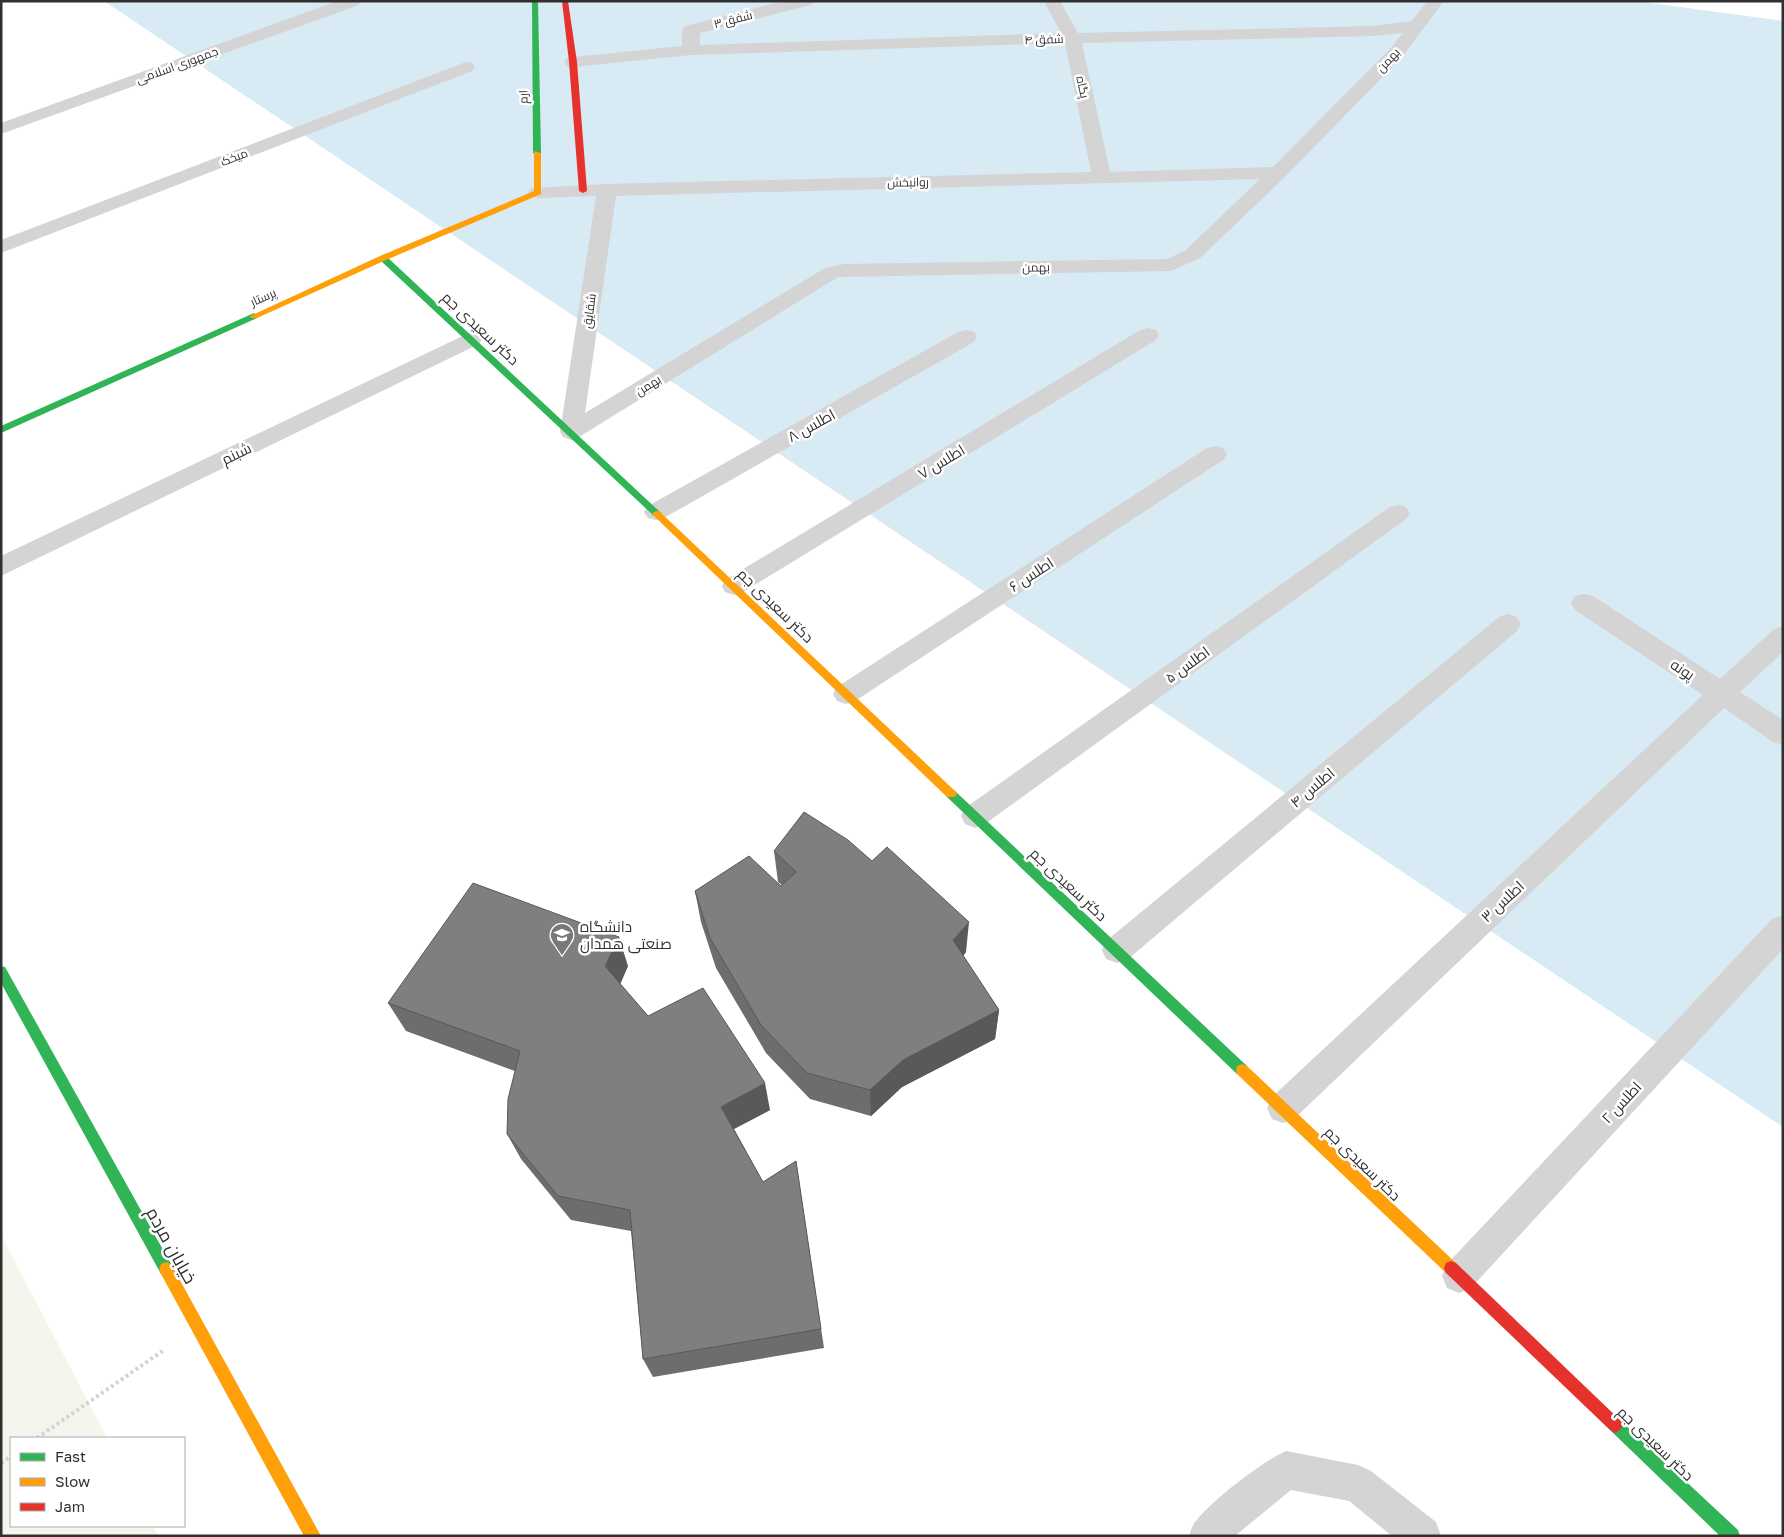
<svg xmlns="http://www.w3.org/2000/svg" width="1784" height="1537" font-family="'Golos Text',Cairo,sans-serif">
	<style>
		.green { fill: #f2f6ec }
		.water { fill: #d8eaf4 }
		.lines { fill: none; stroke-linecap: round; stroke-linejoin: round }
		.path { stroke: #d4d4d4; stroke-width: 4; stroke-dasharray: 3 3; stroke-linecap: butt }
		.lane { fill: #d4d4d4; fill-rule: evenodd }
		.street { fill: #d4d4d4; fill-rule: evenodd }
		.fast { fill: #30b455; fill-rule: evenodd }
		.slow { fill: #ff9f0a; fill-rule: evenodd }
		.jam { fill: #e5322d; fill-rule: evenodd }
		.wall { fill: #6d6d6d }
		.shaded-wall { fill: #595959 }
		.building { fill: #7f7f7f; stroke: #595959 }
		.labels { text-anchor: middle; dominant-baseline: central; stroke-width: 5; stroke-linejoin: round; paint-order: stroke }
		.far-street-label { font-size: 12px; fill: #303030; stroke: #fff }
		.street-label { font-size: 15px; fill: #303030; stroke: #fff }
		.poi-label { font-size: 15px; fill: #303030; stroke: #fff; text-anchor: start }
		.near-street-label { font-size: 18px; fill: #303030; stroke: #fff }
	</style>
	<rect width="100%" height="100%" fill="#fff"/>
	<polygon class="green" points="1,1235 107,1438 11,1438 11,1526 153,1526 158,1536 1,1536"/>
	<polygon class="water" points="104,1 1636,1 1783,21 1783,1127"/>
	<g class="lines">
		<g class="path">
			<polyline points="37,1438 164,1350"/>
			<polyline points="1,1463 11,1456"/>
		</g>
		<path class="lane" d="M1286 1451 1358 1465 1371 1471 1436 1522 1441 1536H1392L1349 1501 1291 1490 1235 1536H1189C1191 1531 1192 1525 1196 1521 1211 1501 1263 1461 1286 1451Z"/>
		<g class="street">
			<polygon points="337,1 361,1 359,5 1,134 1,123"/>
			<path d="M784 1H813L811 5 700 33V45L1061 33 1044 1H1060L1078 33 1372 26 1412 21 1427 1H1444L1403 56 1285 177 1200 258 1171 271 838 277 579 437 571 440 563 437 560 432 596 196 538 198 531 196 528 192 531 188 607 184 1091 172 1065 43 691 55 573 67 567 66 564 62 567 58 573 57 682 46V30L685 26ZM1403 33 1391 48 1273 167 1110 172 1082 43 1372 36ZM1260 179 1186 250 1167 259 844 264 825 268 585 413 616 196Z"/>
			<polygon points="466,62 472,63 475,67 472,71 1,253 1,240"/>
			<polygon points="1148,328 1156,330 1159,335 1156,340 743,592 734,595 725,592 722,586 725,580 1140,330"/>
			<polygon points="966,330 974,332 977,337 974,342 664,518 656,520 648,518 644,512 648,506 958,332"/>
			<polygon points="471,332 479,334 482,339 479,344 1,576 1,556"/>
			<polygon points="1215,446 1223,448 1227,454 1223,460 855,701 846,704 837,701 833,694 837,687 1207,448"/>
			<polygon points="1398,505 1406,507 1410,513 1406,519 985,824 975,828 965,824 961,816 965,808 1390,507"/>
			<polygon points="1584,594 1593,596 1720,679 1774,629 1783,626 1783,652 1740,692 1783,720 1783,745 1773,742 1724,708 1294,1119 1283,1123 1272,1119 1267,1108 1272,1097 1703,695 1575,610 1571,603 1575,596"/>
			<polygon points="1508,614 1517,617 1521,624 1517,631 1128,959 1117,963 1106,959 1102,950 1106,941 1499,617"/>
			<polygon points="1783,915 1783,949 1471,1288 1459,1293 1447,1288 1442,1276 1447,1264 1772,919"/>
		</g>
		<g class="fast">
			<polygon points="532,1 538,1 541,153 537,155 533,153"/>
			<polygon points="380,256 386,256 660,512 662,514 660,516 654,516 380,260"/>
			<polygon points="254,313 258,316 257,318 1,433 1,426"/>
			<polygon points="951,789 955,791 1247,1066 1248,1070 1247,1074 1242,1076 1237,1074 947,797 945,794 947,791"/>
			<polygon points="1,966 5,967 171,1264 173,1269 171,1274 166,1276 161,1274 1,983"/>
			<polygon points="1615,1417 1620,1420 1738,1530 1740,1536 1720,1536 1610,1430 1607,1425 1610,1420"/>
		</g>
		<g class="slow">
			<polygon points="534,151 541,153 541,194 386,260 257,318 251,318 250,316 380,256 534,191"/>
			<polygon points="657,511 660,512 955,791 957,794 955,797 947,797 654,516 652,514 654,512"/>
			<polygon points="1242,1064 1247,1066 1456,1263 1458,1268 1456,1273 1451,1275 1446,1273 1237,1074 1236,1070 1237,1066"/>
			<polygon points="166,1262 171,1264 321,1536 304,1536 161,1274 159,1269 161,1264"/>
		</g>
		<g class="jam">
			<polygon points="562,1 568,1 577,62 587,191 583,193 579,191 569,62"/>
			<polygon points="1451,1261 1456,1263 1620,1420 1623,1425 1620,1430 1615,1433 1610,1430 1446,1273 1444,1268 1446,1263"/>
		</g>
	</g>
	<g class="wall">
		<polygon points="774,851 966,952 963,956 999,1010 995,1039 902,1087 871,1116 810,1099 766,1053 716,968 701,922 695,891 781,886 782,885 778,882"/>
		<polygon points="628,966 620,984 648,1016 770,1110 734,1129 763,1182 796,1161 824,1348 653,1377 643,1359 631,1231 571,1220 521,1159 507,1134 515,1071 406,1031 388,1003"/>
	</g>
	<g class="shaded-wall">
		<polygon points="969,922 966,952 951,970 953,940"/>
		<polygon points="619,937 628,966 615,996 605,966"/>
		<polygon points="999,1010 995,1039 902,1087 871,1116 870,1090 903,1060"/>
		<polygon points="765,1083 770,1110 728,1132 721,1107"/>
	</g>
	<g class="building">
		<polygon points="804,812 848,840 872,861 887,847 969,922 953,940 999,1010 903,1060 870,1090 807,1073 761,1025 710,938 695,891 749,856 781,886 796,872 774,851"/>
		<polygon points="473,883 619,937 605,966 648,1016 703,988 765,1083 721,1107 763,1182 796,1161 821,1329 643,1359 630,1210 558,1196 507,1134 508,1099 520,1051 388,1003"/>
	</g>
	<defs>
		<g id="university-pin" transform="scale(1.25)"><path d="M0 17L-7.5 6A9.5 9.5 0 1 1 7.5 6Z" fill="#787878" stroke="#fff"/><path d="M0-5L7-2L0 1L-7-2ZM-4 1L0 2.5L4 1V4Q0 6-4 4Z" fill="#fff"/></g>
	</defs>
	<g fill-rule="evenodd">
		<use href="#university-pin" x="562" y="935"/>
	</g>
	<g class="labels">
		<g class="far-street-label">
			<text transform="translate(733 19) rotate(-14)">شفق ۳</text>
			<text transform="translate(1044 39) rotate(-2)">شفق ۴</text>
			<text transform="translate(1388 60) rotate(-47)">بهمن</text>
			<text transform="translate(177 65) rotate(-20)">جمهوری اسلامی</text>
			<text transform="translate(1083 87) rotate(78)">پگاه</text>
			<text transform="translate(523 97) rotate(-91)">ارم</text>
			<text transform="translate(234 157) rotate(-21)">میخک</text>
			<text transform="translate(908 182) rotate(-1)">روانبخش</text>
			<text transform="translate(1036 267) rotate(-1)">بهمن</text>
			<text transform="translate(263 297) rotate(-24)">پرستار</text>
			<text transform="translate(589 311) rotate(-82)">شقایق</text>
			<text transform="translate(648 385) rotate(-32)">بهمن</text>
		</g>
		<g class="street-label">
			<text transform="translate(481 328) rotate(43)">دکتر سعیدی جم</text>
			<text transform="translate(811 425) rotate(-29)">اطلس ۸</text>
			<text transform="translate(236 453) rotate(-26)">شبنم</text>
			<text transform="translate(941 461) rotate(-31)">اطلس ۷</text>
			<text transform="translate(1031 574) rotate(-33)">اطلس ۶</text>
			<text transform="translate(776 605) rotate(44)">دکتر سعیدی جم</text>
			<text transform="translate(1187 664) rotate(-36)">اطلس ۵</text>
			<text transform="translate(1683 669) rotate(34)">پونه</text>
			<text transform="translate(1312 787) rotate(-40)">اطلس ۴</text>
			<text transform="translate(1069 884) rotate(43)">دکتر سعیدی جم</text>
			<text transform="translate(1502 901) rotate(-43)">اطلس ۳</text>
			<text transform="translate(1621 1102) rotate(-47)">اطلس ۲</text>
			<text transform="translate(1363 1163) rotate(44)">دکتر سعیدی جم</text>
			<text transform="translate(1656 1443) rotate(44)">دکتر سعیدی جم</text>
		</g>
		<g class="poi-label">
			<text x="580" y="926">دانشگاه<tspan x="580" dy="17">صنعتی همدان</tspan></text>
		</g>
		<g class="near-street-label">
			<text transform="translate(172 1245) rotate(61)">خیابان مردم</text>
		</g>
	</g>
	<rect width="1784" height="1537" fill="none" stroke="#303030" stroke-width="5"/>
	<rect x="10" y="1437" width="175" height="90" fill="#ffffff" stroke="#acacac"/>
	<rect x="20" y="1453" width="25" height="8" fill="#30b455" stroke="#acacac"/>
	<text x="55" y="1462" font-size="15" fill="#303030">Fast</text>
	<rect x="20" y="1478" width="25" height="8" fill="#ff9f0a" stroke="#acacac"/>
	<text x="55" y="1487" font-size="15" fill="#303030">Slow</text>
	<rect x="20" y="1503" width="25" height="8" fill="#e5322d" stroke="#acacac"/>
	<text x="55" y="1512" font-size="15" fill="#303030">Jam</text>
</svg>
